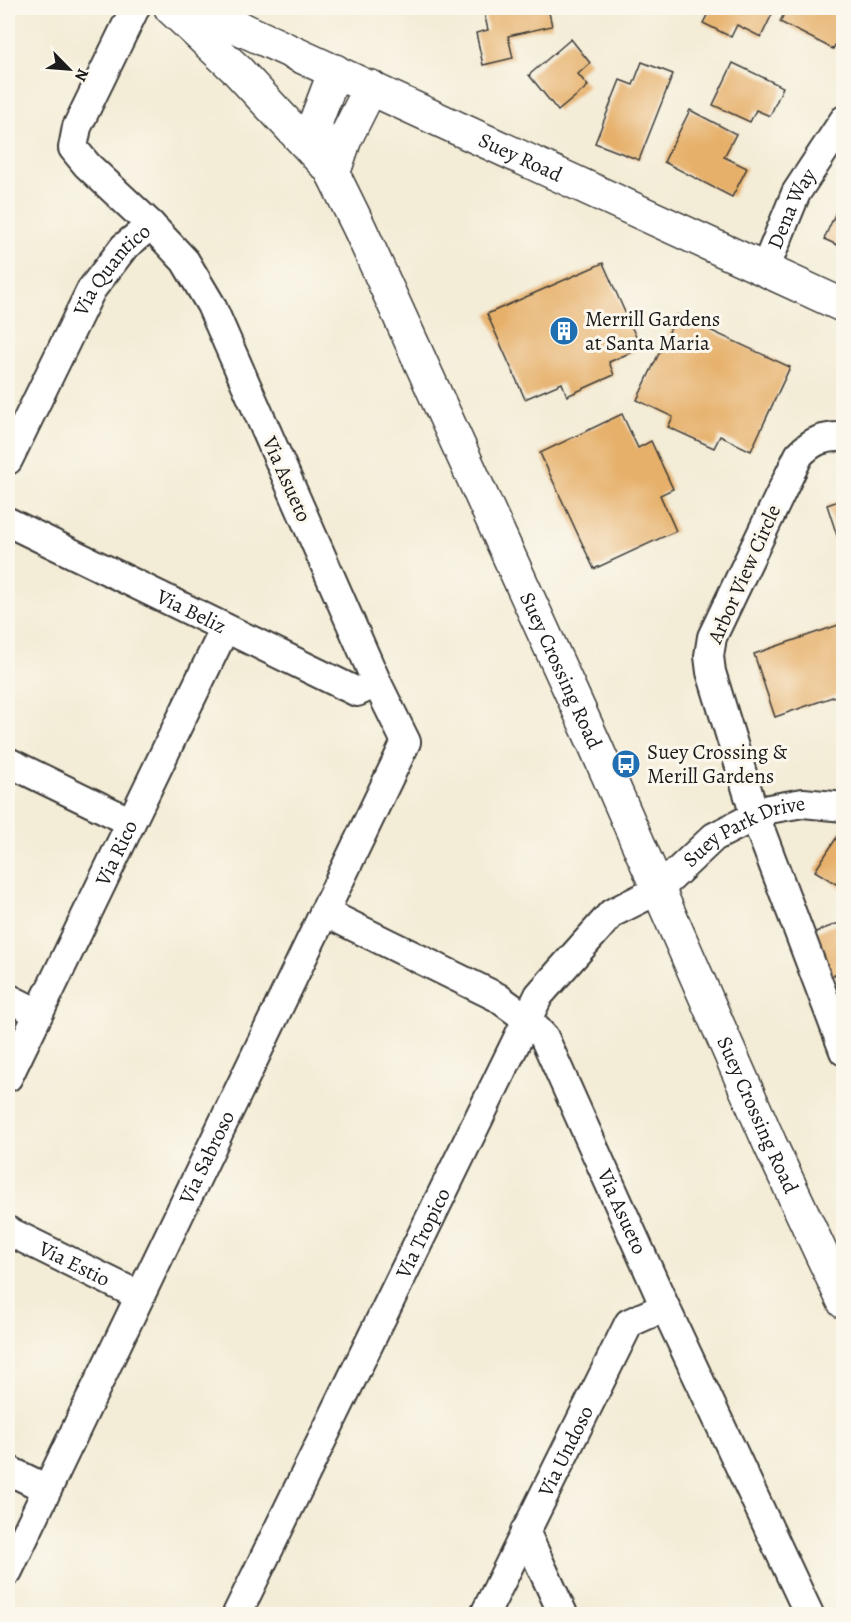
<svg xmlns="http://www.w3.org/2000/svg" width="851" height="1622" font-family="Alegreya,serif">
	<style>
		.building { fill: #e6b06b }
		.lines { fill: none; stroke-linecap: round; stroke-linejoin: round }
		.street-casing { stroke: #3c3b38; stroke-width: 32 }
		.secondary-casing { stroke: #3c3b38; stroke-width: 36 }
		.street { stroke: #fff; stroke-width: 28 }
		.secondary { stroke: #fff; stroke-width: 33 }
		.labels { text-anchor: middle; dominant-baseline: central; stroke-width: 6; stroke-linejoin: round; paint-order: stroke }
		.street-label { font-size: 21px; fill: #1c1c1c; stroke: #fbf7ec }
		.poi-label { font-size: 21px; fill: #1c1c1c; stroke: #fbf7ec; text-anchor: start }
	</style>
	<rect width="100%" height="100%" fill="#fbf7ec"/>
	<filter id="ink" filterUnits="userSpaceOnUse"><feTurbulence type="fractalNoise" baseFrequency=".0167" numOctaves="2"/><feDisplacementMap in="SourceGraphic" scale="12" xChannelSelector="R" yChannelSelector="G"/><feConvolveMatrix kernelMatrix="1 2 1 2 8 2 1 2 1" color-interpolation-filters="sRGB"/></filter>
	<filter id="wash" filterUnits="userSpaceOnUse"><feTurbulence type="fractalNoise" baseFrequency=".008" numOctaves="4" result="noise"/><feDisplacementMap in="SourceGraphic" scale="24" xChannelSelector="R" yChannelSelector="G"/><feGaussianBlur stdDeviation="1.35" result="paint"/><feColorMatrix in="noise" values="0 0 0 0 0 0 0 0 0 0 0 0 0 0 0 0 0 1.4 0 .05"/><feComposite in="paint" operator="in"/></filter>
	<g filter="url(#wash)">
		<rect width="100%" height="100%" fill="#f3ecd6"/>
		<g id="blocks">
			<g class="building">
				<polygon points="483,8 548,8 552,26 508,36 513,58 483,65 476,33 488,30"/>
				<polygon points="711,8 775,8 761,37 737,25 731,37 703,23"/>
				<polygon points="787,8 844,8 844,28 833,49 780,22"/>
				<polygon points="571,39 590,63 578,74 588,86 558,111 529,75"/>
				<polygon points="642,62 673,74 639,160 595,143 620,80 633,85"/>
				<polygon points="733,63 783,87 770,116 756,110 750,122 713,105"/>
				<polygon points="690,110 736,134 724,157 747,168 732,197 664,162"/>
				<polygon points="844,194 844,248 824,239"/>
				<polygon points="603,263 641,348 609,362 614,375 567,396 562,383 525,399 487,314"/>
				<polygon points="677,315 790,367 751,451 720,436 714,448 668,427 673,417 637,400"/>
				<polygon points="622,414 638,448 651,441 673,489 660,495 676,531 594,569 540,453"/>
				<polygon points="844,499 844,553 843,554 827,505"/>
				<polygon points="844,623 844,693 775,717 754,654"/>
				<polygon points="844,826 844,889 815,871"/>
				<polygon points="844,921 844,990 837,974 830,977 813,933"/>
			</g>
		</g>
	</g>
	<g filter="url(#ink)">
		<use href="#blocks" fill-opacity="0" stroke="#3c3b38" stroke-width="1.5"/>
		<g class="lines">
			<g class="street-casing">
				<g id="street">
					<path id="s1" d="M765 269 796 193 844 120"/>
					<path d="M844 437C824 436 812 441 799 455L712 637 709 656 711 672 755 816 844 1051"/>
					<path id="s2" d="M8 460 91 290 124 247 151 225 87 165 73 148 77 127 135 8"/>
					<path id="s3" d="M8 522 357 692 377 683"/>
					<polyline points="8,762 131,822"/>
					<path id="s4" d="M324 912 497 997 527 1019 544 1037 665 1307 809 1614"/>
					<polyline points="8,998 38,1013"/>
					<path id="s5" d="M8 1077 225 628"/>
					<path id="s6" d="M8 1231 140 1296"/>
					<polyline points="8,1470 47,1489"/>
					<polyline points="525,1531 563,1614"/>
					<path id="s7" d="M8 1571 406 742 377 683 211 305 185 261 151 225"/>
					<path id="s8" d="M237 1614 539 995 612 913 658 890 714 837 769 809 803 803 844 807"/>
					<path id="s9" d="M485 1614 629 1323 665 1307"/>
				</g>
			</g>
			<g class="secondary-casing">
				<g id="secondary">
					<polyline points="171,8 237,70 323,162"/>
					<path id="s10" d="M196 8 844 306"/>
					<path id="s11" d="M335 71 316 121 317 146 333 174 360 229 595 745 770 1144 844 1302"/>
					<polyline points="333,174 345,139 371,87"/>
				</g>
			</g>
			<use href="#street" class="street"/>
			<use href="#secondary" class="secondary"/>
		</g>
	</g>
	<defs>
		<g id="building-disc" transform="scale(1.5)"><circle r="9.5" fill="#1f6fb2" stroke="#fbf7ec"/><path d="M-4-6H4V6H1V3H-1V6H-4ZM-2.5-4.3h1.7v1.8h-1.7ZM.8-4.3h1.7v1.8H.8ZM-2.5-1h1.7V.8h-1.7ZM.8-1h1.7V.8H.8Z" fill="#fff"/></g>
		<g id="bus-disc" transform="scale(1.5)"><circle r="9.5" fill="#1f6fb2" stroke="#fbf7ec"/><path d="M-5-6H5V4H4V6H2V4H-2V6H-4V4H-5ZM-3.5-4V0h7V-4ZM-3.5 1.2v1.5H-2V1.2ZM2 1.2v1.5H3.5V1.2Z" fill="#fff"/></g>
	</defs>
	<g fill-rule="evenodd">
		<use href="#building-disc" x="564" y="331"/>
		<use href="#bus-disc" x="626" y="764"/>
	</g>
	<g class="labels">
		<g class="street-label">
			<text stroke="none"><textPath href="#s10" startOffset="357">Suey Road</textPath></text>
			<text stroke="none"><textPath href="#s1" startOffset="66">Dena Way</textPath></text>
			<text stroke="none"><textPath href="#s2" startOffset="218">Via Quantico</textPath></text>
			<text transform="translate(287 479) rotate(66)">Via Asueto</text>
			<text transform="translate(744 574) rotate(-66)">Arbor View Circle</text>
			<text stroke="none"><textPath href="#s3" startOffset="204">Via Beliz</textPath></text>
			<text stroke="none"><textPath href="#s11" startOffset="657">Suey Crossing Road</textPath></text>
			<text stroke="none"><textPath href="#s8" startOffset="957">Suey Park Drive</textPath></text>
			<text stroke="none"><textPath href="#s5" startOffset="249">Via Rico</textPath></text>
			<text stroke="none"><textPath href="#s11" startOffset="1143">Suey Crossing Road</textPath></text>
			<text stroke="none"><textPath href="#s7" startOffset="459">Via Sabroso</textPath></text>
			<text stroke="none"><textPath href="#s4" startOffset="446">Via Asueto</textPath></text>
			<text stroke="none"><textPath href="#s8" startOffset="424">Via Tropico</textPath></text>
			<text stroke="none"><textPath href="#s6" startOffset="74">Via Estio</textPath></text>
			<text stroke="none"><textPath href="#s9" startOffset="182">Via Undoso</textPath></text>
		</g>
		<g class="poi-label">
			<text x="585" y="319">Merrill Gardens<tspan x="585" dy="24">at Santa Maria</tspan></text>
			<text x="647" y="752">Suey Crossing &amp;<tspan x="647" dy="24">Merill Gardens</tspan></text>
		</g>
	</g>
	<rect width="851" height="1622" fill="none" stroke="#fbf7ec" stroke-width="30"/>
	<g transform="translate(69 69) rotate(115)" stroke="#fbf7ec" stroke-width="4.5" paint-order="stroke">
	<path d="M0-4.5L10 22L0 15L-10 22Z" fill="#1c1c1c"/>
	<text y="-9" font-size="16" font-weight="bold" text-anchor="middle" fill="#1c1c1c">N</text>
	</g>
</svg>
